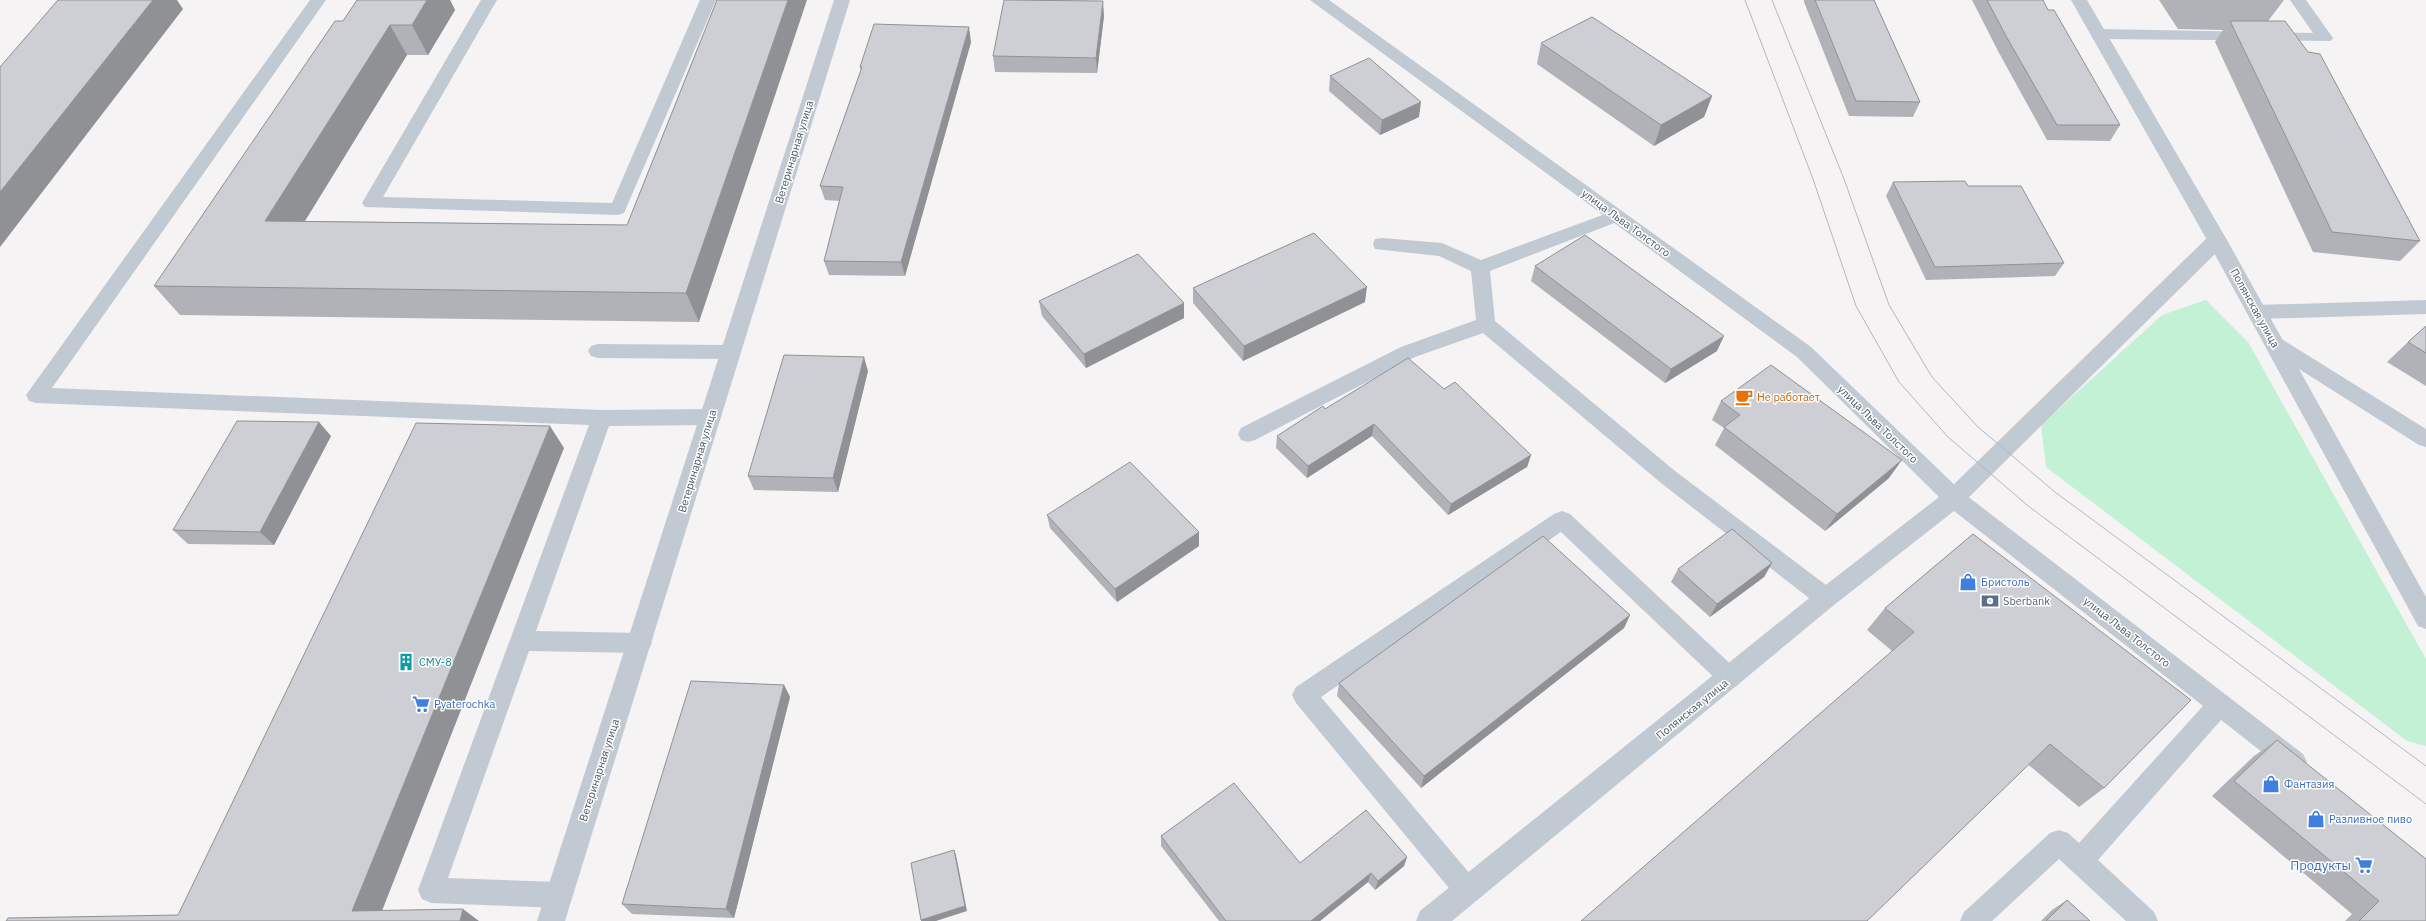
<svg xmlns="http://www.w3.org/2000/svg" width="2426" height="921" font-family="'IBM Plex Sans',sans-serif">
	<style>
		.green { fill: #c3f1d5 }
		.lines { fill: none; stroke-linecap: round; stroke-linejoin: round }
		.service { fill: #c1cad2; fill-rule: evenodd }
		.minor { fill: #c1cad2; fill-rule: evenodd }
		.tram { stroke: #b5b8bd; stroke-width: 1 }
		.wall { fill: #b0b2b7 }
		.shaded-wall { fill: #909195 }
		.building { fill: #cdcfd5; stroke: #909195 }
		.labels { text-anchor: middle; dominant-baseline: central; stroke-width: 3; stroke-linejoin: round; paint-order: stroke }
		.street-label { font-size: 11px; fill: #4a5661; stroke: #fff }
		.food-label { font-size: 11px; fill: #c56008; stroke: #fff; text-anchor: start }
		.shop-label { font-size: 11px; fill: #366cbe; stroke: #fff; text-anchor: start }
		.service-label { font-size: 11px; fill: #4e5e75; stroke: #fff; text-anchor: start }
		.culture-label { font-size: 11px; fill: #0d838f; stroke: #fff; text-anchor: start }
		.near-shop-label { font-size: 13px; fill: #366cbe; stroke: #fff; text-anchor: end }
	</style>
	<rect width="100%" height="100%" fill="#f5f3f3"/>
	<polygon class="green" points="2206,300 2248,342 2426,659 2426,746 2407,741 2046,467 2041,425 2162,315"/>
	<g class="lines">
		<g class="service">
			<polygon points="310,0 326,0 52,388 602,410 711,409 718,411 721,417 718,423 711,425 609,426 536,631 640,633 648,636 652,643 648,650 640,653 529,651 448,878 559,882 568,886 572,895 568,904 559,908 431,903 422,899 418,890 589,425 36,403 29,401 26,395"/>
			<polygon points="481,0 497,0 383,197 612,203 700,0 716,0 624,213 618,215 365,207 362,203"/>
			<polygon points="2290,0 2306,0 2333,38 2331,41 2100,39 2094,37 2092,34 2094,31 2100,29 2313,33"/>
			<polygon points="1616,210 1622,212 1625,216 1622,220 1490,271 1495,321 1675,471 1834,591 1837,598 1834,605 1826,608 1818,605 1661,483 1483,333 1415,357 1255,440 1248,442 1241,440 1238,434 1241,428 1401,347 1476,320 1471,271 1439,256 1375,249 1373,244 1375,239 1382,238 1442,243 1481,260"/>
			<polygon points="2217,234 2224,235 2226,240 2224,245 1962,504 1954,507 1946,504 1943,498 1946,492 2210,235"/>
			<polygon points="2426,300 2426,314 2258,319 2251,317 2248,312 2251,307 2258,305"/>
			<polygon points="2276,338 2283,340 2426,429 2426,447 2419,445 2269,350 2266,345 2269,340"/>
			<polygon points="598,344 731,345 738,347 741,352 738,357 731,359 598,358 591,356 588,351 591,346"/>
			<polygon points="1562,511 1570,514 1738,671 1742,678 1738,685 1730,689 1722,685 1561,532 1321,697 1476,881 1480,890 1476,899 1467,903 1458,899 1296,703 1292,695 1296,687 1554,514"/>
			<polygon points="2220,693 2228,696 2232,704 2228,712 2098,860 2154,912 2158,921 2126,921 2059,859 1992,921 1960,921 1964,912 2050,833 2059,830 2068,833 2079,843 2212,696"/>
		</g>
		<g class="minor">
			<polygon points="834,0 850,0 565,921 537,921"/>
			<polygon points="1310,0 1329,0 1811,347 1962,492 2303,754 2307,762 2303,770 2294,774 2285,770 1954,511 1834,605 1452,921 1416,921 1420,911 1818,591 1939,497 1797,357"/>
			<polygon points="2071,0 2087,0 2227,240 2426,597 2426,629 2418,626 2207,240"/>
		</g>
		<g class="tram">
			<polyline points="1745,0 1813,179 1856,306 1899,382 1948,437 2027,505 2426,804"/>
			<polyline points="1772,0 1844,179 1889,305 1932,377 1978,427 2055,492 2426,766"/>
		</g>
	</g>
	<g class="wall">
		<polygon points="357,0 450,0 455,10 428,55 407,55 305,221 627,225 717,0 699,322 180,315 154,286 343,21"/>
		<polygon points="1804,0 1874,0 1920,102 1913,117 1849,116 1804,2"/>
		<polygon points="1972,0 2043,0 2048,10 2120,125 2110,141 2047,140 1998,51"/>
		<polygon points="2159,0 2284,0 2268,21 2420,241 2400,261 2313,252 2215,42 2223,30 2178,29"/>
		<polygon points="1104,16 1097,73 995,72 993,56"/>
		<polygon points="971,42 905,276 829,275 824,261 840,201 825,200 820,186 861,71 860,67"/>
		<polygon points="1541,43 1712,96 1704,117 1654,146 1537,64"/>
		<polygon points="1330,76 1419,117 1380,135 1329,91"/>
		<polygon points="1893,182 1968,186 2064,263 2055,276 1926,280 1886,196"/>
		<polygon points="1535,266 1717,351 1665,383 1531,281"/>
		<polygon points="1193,288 1365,302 1243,361 1193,303"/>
		<polygon points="1039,301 1184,318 1086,368 1042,316"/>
		<polygon points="2426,326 2426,386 2387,362 2408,342"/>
		<polygon points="868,371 838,492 754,490 748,476"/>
		<polygon points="1444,389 1531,455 1527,467 1448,515 1372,436 1307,478 1276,448 1277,436 1325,409"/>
		<polygon points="1721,401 1889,478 1825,531 1715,445 1724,428 1712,420"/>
		<polygon points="331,436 274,545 188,544 173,530"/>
		<polygon points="1047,515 1199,546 1117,602 1050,528"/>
		<polygon points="1772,563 1764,577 1710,617 1671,582 1678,569"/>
		<polygon points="1885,608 2104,788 2079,807 1867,630"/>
		<polygon points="1630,615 1624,628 1421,788 1337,696 1339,683"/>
		<polygon points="784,685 790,697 734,918 632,914 622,904"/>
		<polygon points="2277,740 2426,921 2345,921 2352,914 2212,796 2254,756"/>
		<polygon points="1161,836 1300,863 1407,857 1404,866 1375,890 1368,882 1320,921 1219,921 1161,846"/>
		<polygon points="2067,900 2090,921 2041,921 2052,910"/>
	</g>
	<g class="shaded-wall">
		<polygon points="153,0 177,0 183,9 0,247 0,192"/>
		<polygon points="427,0 450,0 455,10 428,55 412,25"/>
		<polygon points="788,0 807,0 699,322 686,293"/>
		<polygon points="1103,1 1104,16 1097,73 1096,58"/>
		<polygon points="390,25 407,55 287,250 265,221"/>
		<polygon points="969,27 971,42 905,276 901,262"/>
		<polygon points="1712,96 1704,117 1654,146 1661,125"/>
		<polygon points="1421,102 1419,117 1380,135 1382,120"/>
		<polygon points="1367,287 1365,302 1243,361 1244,346"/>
		<polygon points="1184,303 1184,318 1086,368 1084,354"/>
		<polygon points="1724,336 1717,351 1665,383 1671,369"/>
		<polygon points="864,357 868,371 838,492 833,478"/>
		<polygon points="319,422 331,436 274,545 260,532"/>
		<polygon points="1374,424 1372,436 1307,478 1308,466"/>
		<polygon points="550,426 564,448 378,921 352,911"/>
		<polygon points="1531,455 1527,467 1448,515 1451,504"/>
		<polygon points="1902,460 1889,478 1825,531 1837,514"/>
		<polygon points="1199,532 1199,546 1117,602 1115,589"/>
		<polygon points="1772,563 1764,577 1710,617 1717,604"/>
		<polygon points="1630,615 1624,628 1421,788 1424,776"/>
		<polygon points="784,685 790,697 734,918 726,909"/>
		<polygon points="954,850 956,855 967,911 936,921 921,921 921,920"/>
		<polygon points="1407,857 1404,866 1375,890 1378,881"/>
		<polygon points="1371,873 1368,882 1320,921 1311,921"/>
		<polygon points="463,909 479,921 460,921"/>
	</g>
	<g class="building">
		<polygon points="58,0 153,0 0,192 0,67"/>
		<polygon points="357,0 427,0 412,25 390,25 265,221 627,225 717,0 788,0 686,293 154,286 335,21 343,21"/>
		<polygon points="1004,0 1103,1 1096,58 993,56"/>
		<polygon points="1815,0 1874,0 1920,102 1856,101"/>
		<polygon points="1987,0 2043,0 2048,10 2054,10 2120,125 2057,125 2006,36"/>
		<polygon points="1592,17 1712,96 1661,125 1541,43"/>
		<polygon points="2230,21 2285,21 2308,52 2320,54 2420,241 2332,232"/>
		<polygon points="874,24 969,27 901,262 824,261 843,187 820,186 862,67 860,67"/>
		<polygon points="1369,58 1421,102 1382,120 1330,76"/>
		<polygon points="1965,181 1968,186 2021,186 2064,263 1935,267 1893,182"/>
		<polygon points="1314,233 1367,287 1244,346 1193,288"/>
		<polygon points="1585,235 1724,336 1671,369 1535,266"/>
		<polygon points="1138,254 1184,303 1084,354 1039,301"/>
		<polygon points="2426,326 2426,353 2408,342"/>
		<polygon points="784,355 864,357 833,478 748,476"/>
		<polygon points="1408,358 1444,389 1455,382 1531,455 1451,504 1374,424 1308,466 1277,436 1323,406 1325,409"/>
		<polygon points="1771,365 1902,460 1837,514 1724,427 1740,415 1721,401"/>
		<polygon points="237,421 319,422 260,532 173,530"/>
		<polygon points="416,423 550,426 352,911 463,909 460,921 6,921 8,918 178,915"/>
		<polygon points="1130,462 1199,532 1115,589 1047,515"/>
		<polygon points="1732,529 1772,563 1717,604 1678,569"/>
		<polygon points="1973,534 2191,700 2104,788 2050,744 1867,921 1581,921 1914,632 1885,608"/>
		<polygon points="1543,536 1630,615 1424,776 1339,683"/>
		<polygon points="691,681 784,685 726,909 622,904"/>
		<polygon points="2277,740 2426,859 2426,921 2359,921 2379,901 2234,781"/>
		<polygon points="1234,783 1300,863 1366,810 1407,857 1378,881 1371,873 1311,921 1226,921 1161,836"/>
		<polygon points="954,850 965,906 921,920 911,863"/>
		<polygon points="2067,900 2090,921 2046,921"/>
	</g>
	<defs>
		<g id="cafe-bare" transform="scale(1.38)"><path d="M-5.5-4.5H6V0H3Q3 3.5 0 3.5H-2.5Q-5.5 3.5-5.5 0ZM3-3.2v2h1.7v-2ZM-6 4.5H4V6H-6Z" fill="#e8710a" stroke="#fff" stroke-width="2.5" paint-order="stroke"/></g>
		<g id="shop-bare" transform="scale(1.38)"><path d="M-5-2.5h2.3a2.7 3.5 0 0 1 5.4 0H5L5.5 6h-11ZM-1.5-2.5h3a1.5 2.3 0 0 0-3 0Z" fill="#3f7fe0" stroke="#fff" stroke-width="2.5" paint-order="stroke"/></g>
		<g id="bank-bare" transform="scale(1.38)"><path d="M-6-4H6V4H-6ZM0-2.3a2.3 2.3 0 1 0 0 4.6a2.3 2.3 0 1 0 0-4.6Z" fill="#5c6f8a" stroke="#fff" stroke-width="2.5" paint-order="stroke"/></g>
		<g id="building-bare" transform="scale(1.38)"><path d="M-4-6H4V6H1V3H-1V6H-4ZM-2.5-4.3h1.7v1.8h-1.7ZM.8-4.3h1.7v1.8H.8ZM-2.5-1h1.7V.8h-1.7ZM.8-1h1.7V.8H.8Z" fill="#0f9aa8" stroke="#fff" stroke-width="2.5" paint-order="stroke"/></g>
		<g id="supermarket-bare" transform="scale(1.38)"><path d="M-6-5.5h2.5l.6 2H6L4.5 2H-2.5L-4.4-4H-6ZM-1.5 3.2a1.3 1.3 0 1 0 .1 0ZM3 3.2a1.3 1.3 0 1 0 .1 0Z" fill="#3f7fe0" stroke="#fff" stroke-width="2.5" paint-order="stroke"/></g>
	</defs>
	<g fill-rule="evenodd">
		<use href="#cafe-bare" x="1744" y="397"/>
		<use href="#shop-bare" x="1968" y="582"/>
		<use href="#bank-bare" x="1990" y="601"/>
		<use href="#building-bare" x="406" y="662"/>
		<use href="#supermarket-bare" x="421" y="704"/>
		<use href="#shop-bare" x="2271" y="784"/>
		<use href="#shop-bare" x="2316" y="819"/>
		<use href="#supermarket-bare" x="2364" y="865"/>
	</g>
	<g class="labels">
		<g class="street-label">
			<text transform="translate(794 152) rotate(-73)">Ветеринарная улица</text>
			<text transform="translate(1626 223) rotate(36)">улица Льва Толстого</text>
			<text transform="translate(2255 308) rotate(61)">Полянская улица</text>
			<text transform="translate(1878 424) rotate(44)">улица Льва Толстого</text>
			<text transform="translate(697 461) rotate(-73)">Ветеринарная улица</text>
			<text transform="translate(2127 632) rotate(38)">улица Льва Толстого</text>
			<text transform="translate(1692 709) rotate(-39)">Полянская улица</text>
			<text transform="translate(599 770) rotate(-72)">Ветеринарная улица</text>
		</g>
		<g class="food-label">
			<text x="1757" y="397">Не работает</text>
		</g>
		<g class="shop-label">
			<text x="1981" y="582">Бристоль</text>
			<text x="434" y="704">Pyaterochka</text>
			<text x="2284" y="784">Фантазия</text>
			<text x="2329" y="819">Разливное пиво</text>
		</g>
		<g class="service-label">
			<text x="2003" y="601">Sberbank</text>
		</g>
		<g class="culture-label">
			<text x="419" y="662">СМУ-8</text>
		</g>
		<g class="near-shop-label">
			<text x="2351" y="865">Продукты</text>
		</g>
	</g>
</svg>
